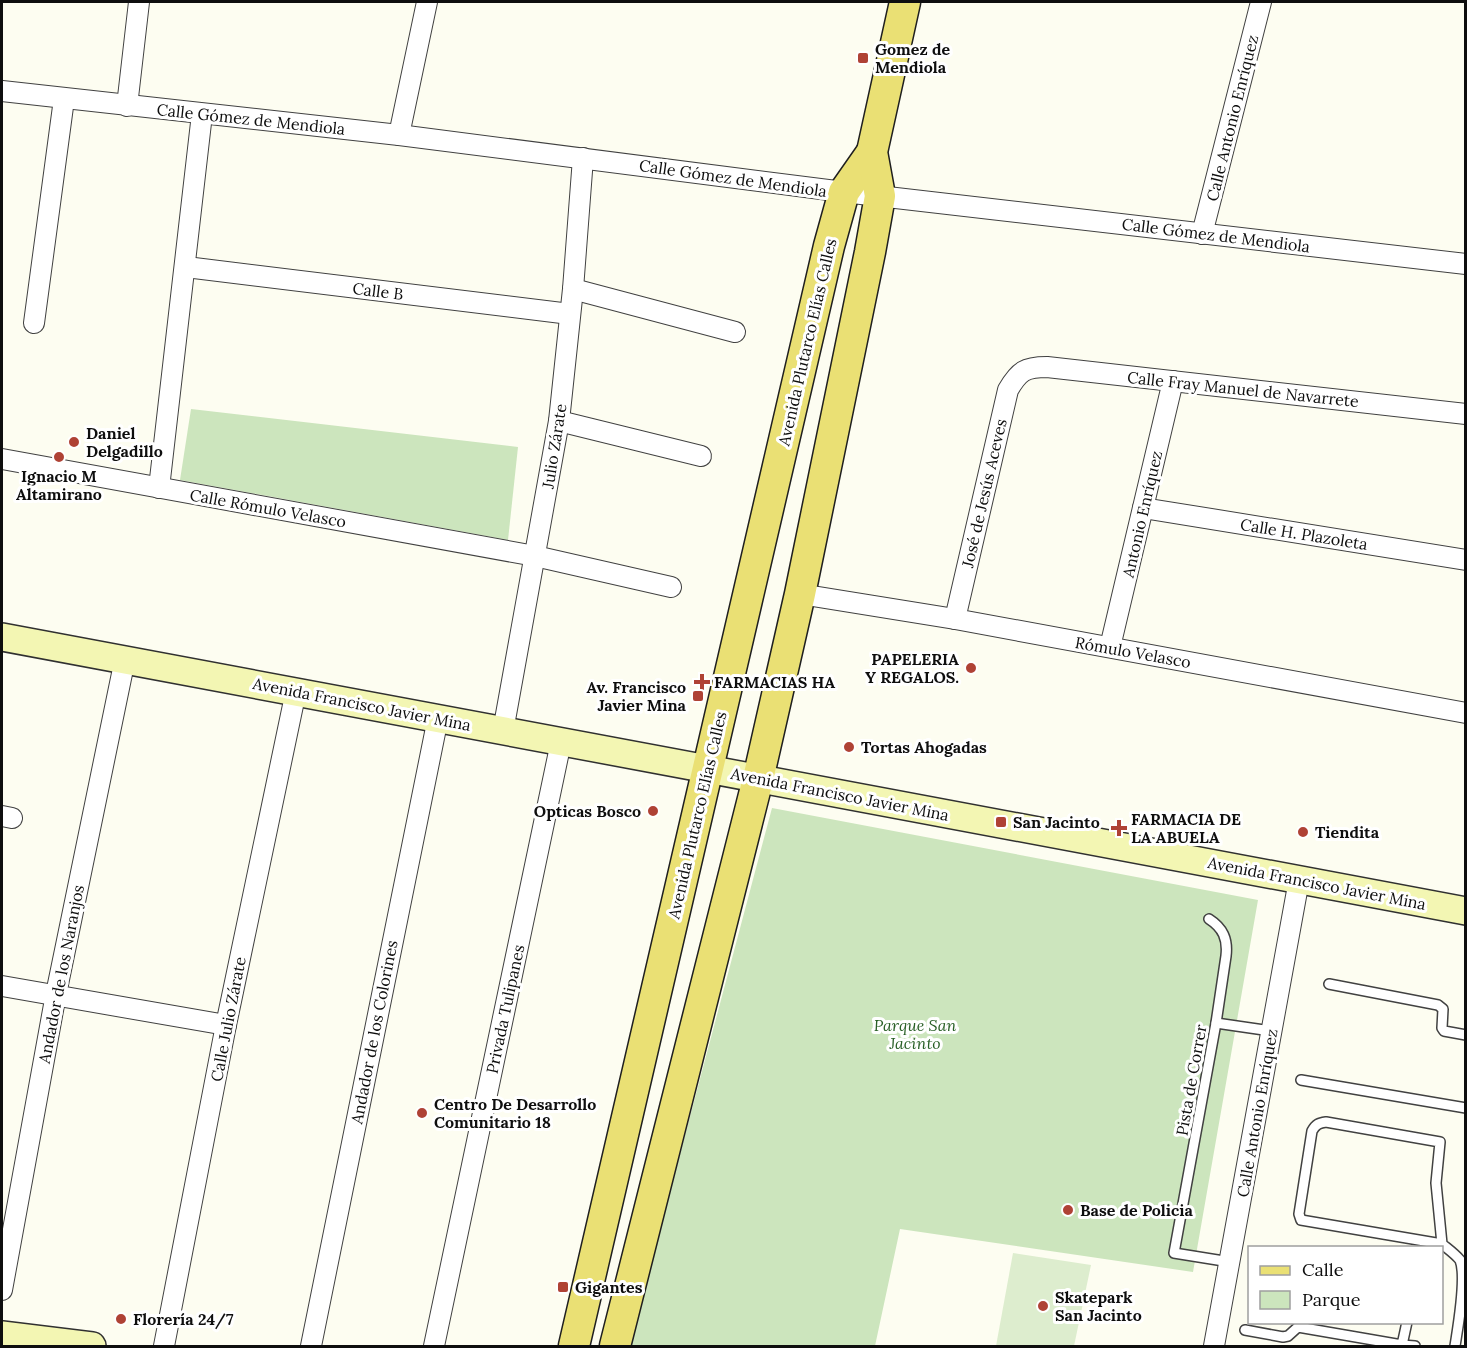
<svg xmlns="http://www.w3.org/2000/svg" width="1467" height="1348" font-family="Lora,serif">
	<style>
		.green { fill: #cce5bd }
		.pitch { fill: #ddedce }
		.lines { fill: none; stroke-linecap: round; stroke-linejoin: round }
		.lane-casing { stroke: #414141; stroke-width: 12 }
		.street-casing { stroke: #414141; stroke-width: 22 }
		.secondary-casing { stroke: #303030; stroke-width: 30 }
		.primary-casing { stroke: #1f1f1f; stroke-width: 33 }
		.lane { stroke: #fff; stroke-width: 9 }
		.street { stroke: #fff; stroke-width: 20 }
		.secondary { stroke: #f3f6b3; stroke-width: 27 }
		.primary { stroke: #eae074; stroke-width: 30 }
		.poi-dot { fill: #af4235; stroke: #fff; stroke-width: 2 }
		.labels { text-anchor: middle; dominant-baseline: central; stroke-width: 6; stroke-linejoin: round; paint-order: stroke }
		.poi-label { font-size: 16px; font-weight: bold; fill: #0e0e0e; stroke: #fff; text-anchor: start }
		.street-label { font-size: 16px; fill: #0e0e0e; stroke: #fff }
		.park-label { font-size: 16px; font-style: italic; fill: #285f25; stroke: #fff }
	</style>
	<rect width="100%" height="100%" fill="#fdfdf1"/>
	<g class="green">
		<polygon points="191,409 518,447 508,540 180,480"/>
		<polygon points="772,808 1258,900 1193,1272 900,1229 875,1346 629,1346"/>
	</g>
	<polygon class="pitch" points="1013,1253 1091,1265 1074,1346 996,1346"/>
	<g class="lines">
		<g class="lane-casing">
			<g id="lane">
				<path d="M1209 919C1223 928 1228 939 1226 956L1216 1023 1174 1253 1230 1262"/>
				<polyline points="1329,984 1438,1005 1443,1009 1442,1028 1444,1031 1466,1035"/>
				<polyline points="1216,1023 1271,1031"/>
				<polyline points="1301,1080 1466,1108"/>
				<path d="M1442 1244 1301 1220 1299 1214 1312 1131C1316 1124 1319 1123 1326 1122L1440 1142 1436 1183 1442 1244C1448 1249 1455 1254 1460 1260 1467 1277 1458 1326 1455 1346"/>
				<polyline points="1245,1330 1283,1337 1288,1336 1298,1327 1402,1345 1407,1322"/>
				<polyline points="1402,1345 1415,1346"/>
			</g>
		</g>
		<g class="street-casing">
			<g id="street">
				<polyline points="2,91 399,135 844,192 1466,264"/>
				<polyline points="127,106 139,2"/>
				<polyline points="399,135 427,2"/>
				<polyline points="1202,234 1261,2"/>
				<polyline points="186,267 570,314"/>
				<polyline points="573,289 735,332"/>
				<polyline points="34,323 64,99"/>
				<polyline points="559,421 701,456"/>
				<polyline points="2,459 535,556 671,587"/>
				<polyline points="159,488 202,114"/>
				<polyline points="1143,508 1466,560"/>
				<polyline points="800,594 955,619 1466,713"/>
				<path d="M955 619 1008 390C1019 371 1025 367 1047 367L1466 414"/>
				<polyline points="1110,647 1173,381"/>
				<polyline points="503,731 559,421 573,289 583,158"/>
				<polyline points="2,816 12,818"/>
				<polyline points="2,986 226,1025"/>
				<polyline points="2,1290 56,994 125,659"/>
				<polyline points="164,1346 226,1025 296,691"/>
				<polyline points="311,1346 438,718"/>
				<polyline points="434,1346 561,742"/>
				<polyline points="1214,1346 1299,880"/>
			</g>
		</g>
		<g class="secondary-casing">
			<g id="secondary">
				<polyline points="2,637 1466,911"/>
				<polyline points="2,1335 92,1346"/>
			</g>
		</g>
		<g class="primary-casing">
			<g id="primary">
				<polyline points="574,1346 829,246 844,192 872,152"/>
				<polyline points="615,1346 758,779 800,594 870,252 880,196 872,152 905,2"/>
			</g>
		</g>
		<use href="#lane" class="lane"/>
		<use href="#street" class="street"/>
		<use href="#secondary" class="secondary"/>
		<use href="#primary" class="primary"/>
	</g>
	<g class="poi-dot">
		<rect x="857" y="52" width="12" height="12" rx="3"/>
		<circle cx="74" cy="442" r="6"/>
		<circle cx="59" cy="457" r="6"/>
		<circle cx="971" cy="668" r="6"/>
		<path d="M699 673h6v6h6v6h-6v6h-6v-6h-6v-6h6z"/>
		<rect x="692" y="690" width="12" height="12" rx="3"/>
		<circle cx="849" cy="747" r="6"/>
		<circle cx="653" cy="811" r="6"/>
		<rect x="995" y="816" width="12" height="12" rx="3"/>
		<path d="M1116 819h6v6h6v6h-6v6h-6v-6h-6v-6h6z"/>
		<circle cx="1303" cy="832" r="6"/>
		<circle cx="422" cy="1113" r="6"/>
		<circle cx="1068" cy="1210" r="6"/>
		<rect x="557" y="1281" width="12" height="12" rx="3"/>
		<circle cx="1043" cy="1306" r="6"/>
		<circle cx="121" cy="1319" r="6"/>
	</g>
	<g class="labels">
		<g class="poi-label">
			<text x="875" y="49">Gomez de<tspan x="875" dy="18">Mendiola</tspan></text>
			<text x="86" y="433">Daniel<tspan x="86" dy="18">Delgadillo</tspan></text>
			<text x="59" y="476" text-anchor="middle">Ignacio M<tspan x="59" dy="18">Altamirano</tspan></text>
			<text x="959" y="659" text-anchor="end">PAPELERIA<tspan x="959" dy="18">Y REGALOS.</tspan></text>
			<text x="714" y="682">FARMACIAS HA</text>
			<text x="686" y="687" text-anchor="end">Av. Francisco<tspan x="686" dy="18">Javier Mina</tspan></text>
			<text x="861" y="747">Tortas Ahogadas</text>
			<text x="641" y="811" text-anchor="end">Opticas Bosco</text>
			<text x="1131" y="819">FARMACIA DE<tspan x="1131" dy="18">LA ABUELA</tspan></text>
			<text x="1013" y="822">San Jacinto</text>
			<text x="1315" y="832">Tiendita</text>
			<text x="434" y="1104">Centro De Desarrollo<tspan x="434" dy="18">Comunitario 18</tspan></text>
			<text x="1080" y="1210">Base de Policia</text>
			<text x="575" y="1287">Gigantes</text>
			<text x="1055" y="1297">Skatepark<tspan x="1055" dy="18">San Jacinto</tspan></text>
			<text x="133" y="1319">Florería 24/7</text>
		</g>
		<g class="street-label">
			<text transform="translate(1232 118) rotate(-76)">Calle Antonio Enríquez</text>
			<text transform="translate(251 119) rotate(6)">Calle Gómez de Mendiola</text>
			<text transform="translate(733 178) rotate(8)">Calle Gómez de Mendiola</text>
			<text transform="translate(1216 235) rotate(7)">Calle Gómez de Mendiola</text>
			<text transform="translate(378 291) rotate(7)">Calle B</text>
			<text transform="translate(807 342) rotate(-77)">Avenida Plutarco Elías Calles</text>
			<text transform="translate(1243 389) rotate(6)">Calle Fray Manuel de Navarrete</text>
			<text transform="translate(554 446) rotate(-81)">Julio Zárate</text>
			<text transform="translate(984 493) rotate(-77)">José de Jesús Aceves</text>
			<text transform="translate(268 508) rotate(10)">Calle Rómulo Velasco</text>
			<text transform="translate(1142 514) rotate(-77)">Antonio Enríquez</text>
			<text transform="translate(1304 534) rotate(9)">Calle H. Plazoleta</text>
			<text transform="translate(1133 652) rotate(10)">Rómulo Velasco</text>
			<text transform="translate(362 704) rotate(11)">Avenida Francisco Javier Mina</text>
			<text transform="translate(840 794) rotate(11)">Avenida Francisco Javier Mina</text>
			<text transform="translate(697 815) rotate(-77)">Avenida Plutarco Elías Calles</text>
			<text transform="translate(1317 883) rotate(11)">Avenida Francisco Javier Mina</text>
			<text transform="translate(61 974) rotate(-79)">Andador de los Naranjos</text>
			<text transform="translate(505 1009) rotate(-78)">Privada Tulipanes</text>
			<text transform="translate(228 1019) rotate(-79)">Calle Julio Zárate</text>
			<text transform="translate(374 1032) rotate(-79)">Andador de los Colorines</text>
			<text transform="translate(1191 1080) rotate(-80)">Pista de Correr</text>
			<text transform="translate(1257 1113) rotate(-80)">Calle Antonio Enríquez</text>
		</g>
		<g class="park-label">
			<text x="915" y="1025">Parque San<tspan x="915" dy="18">Jacinto</tspan></text>
		</g>
	</g>
	<rect width="1467" height="1348" fill="none" stroke="#0e0e0e" stroke-width="6"/>
	<rect x="1248" y="1246" width="195" height="78" fill="#ffffff" stroke="#9f9f9f" stroke-width="1.5"/>
	<rect x="1260" y="1266" width="30" height="9" fill="#eae074" stroke="#9f9f9f" stroke-width="1.5"/>
	<text x="1302" y="1276" font-size="18" fill="#0e0e0e">Calle</text>
	<rect x="1260" y="1291" width="30" height="18" fill="#cce5bd" stroke="#9f9f9f" stroke-width="1.5"/>
	<text x="1302" y="1306" font-size="18" fill="#0e0e0e">Parque</text>
</svg>
